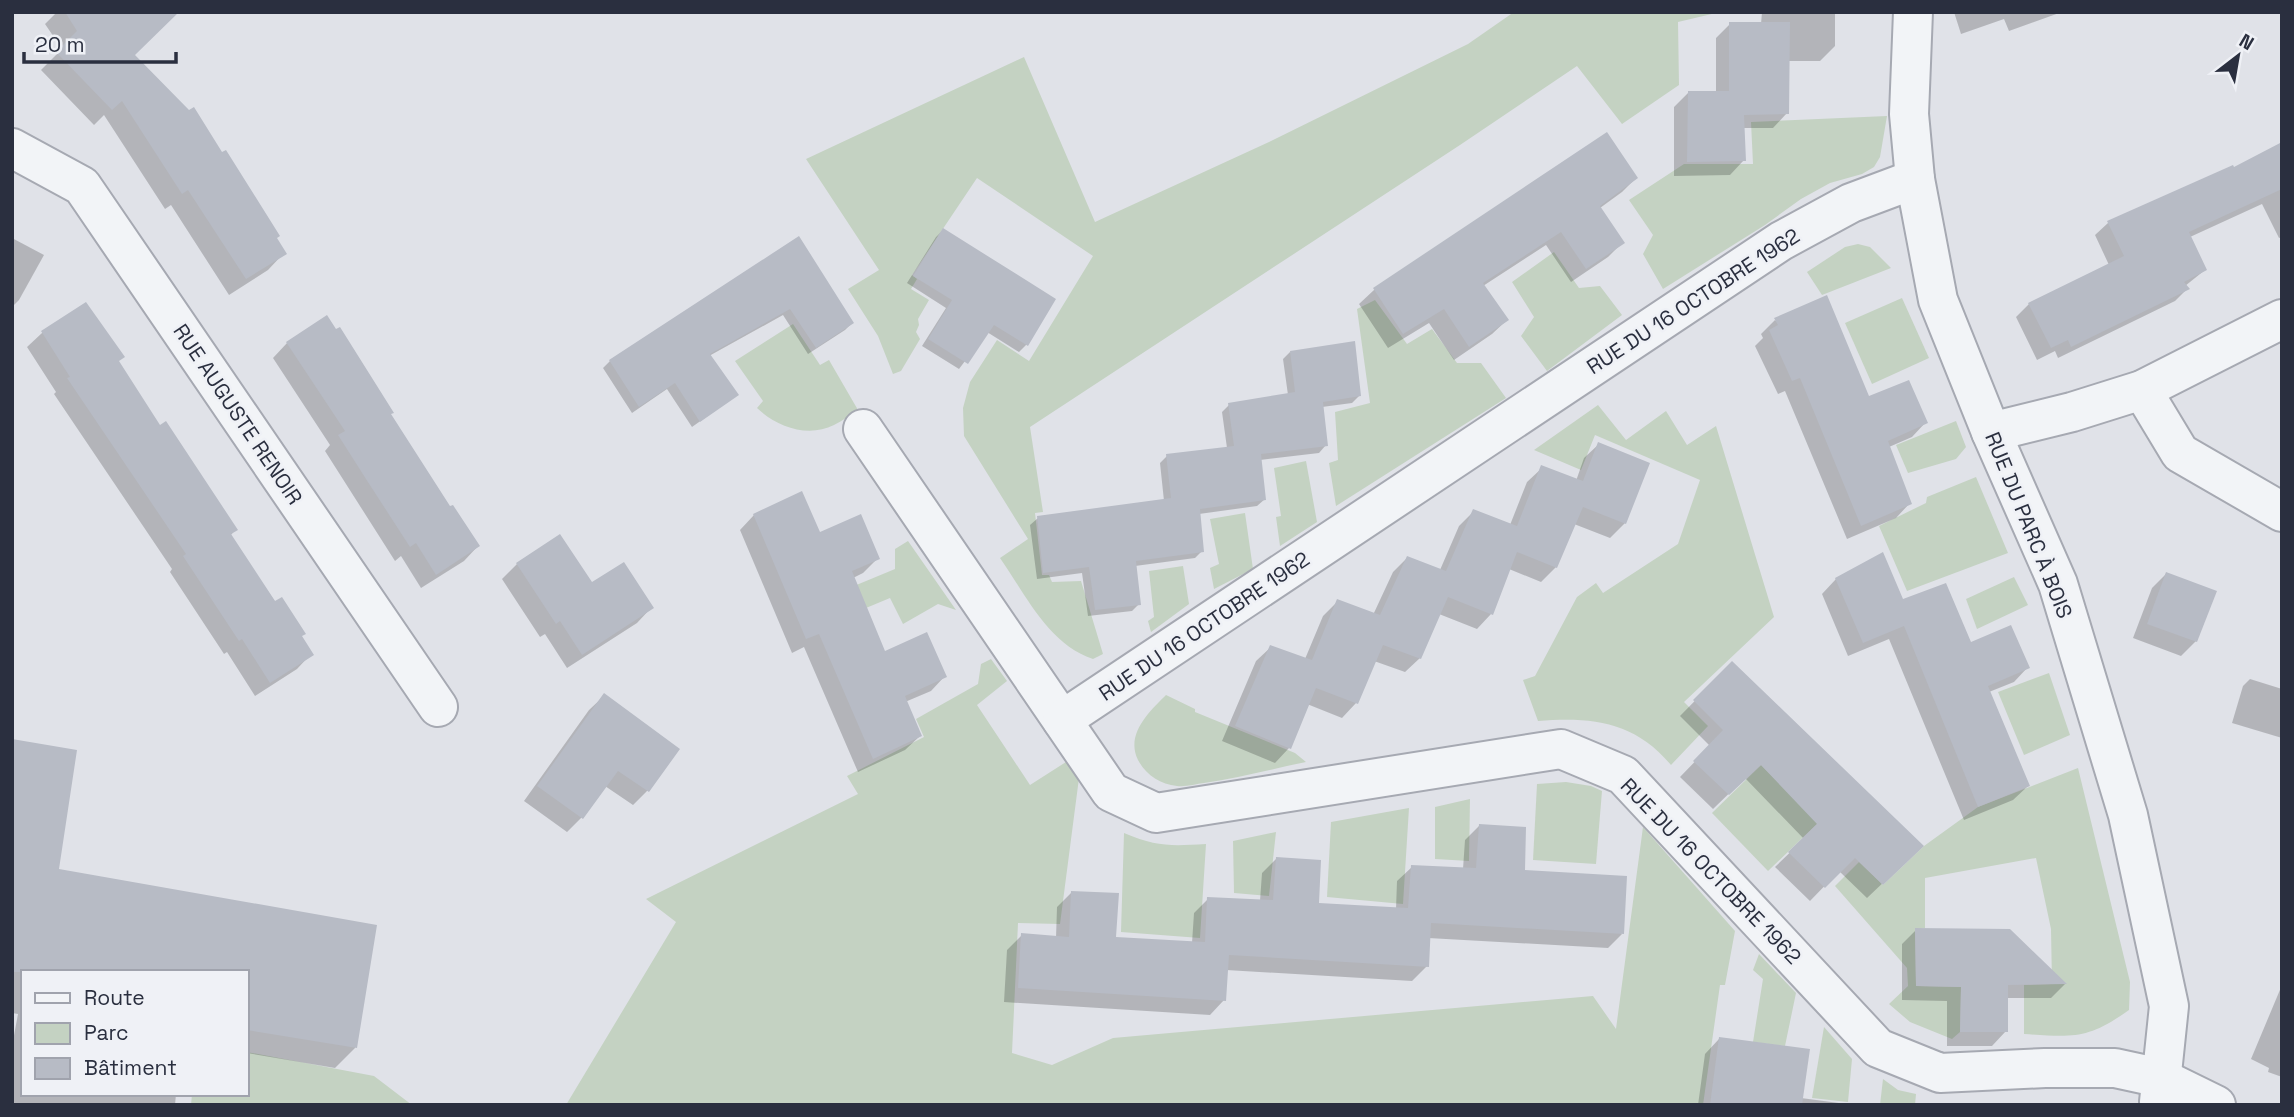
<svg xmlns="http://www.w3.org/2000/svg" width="2294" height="1117" font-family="'Space Grotesk',sans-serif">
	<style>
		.green { fill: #c4d2c2 }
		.shadow { fill: #0003 }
		.building { fill: #b7bbc5 }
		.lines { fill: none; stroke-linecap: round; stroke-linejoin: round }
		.minor-casing { stroke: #a6a9b2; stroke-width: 42 }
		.minor { stroke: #f2f4f7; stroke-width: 38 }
		.labels { text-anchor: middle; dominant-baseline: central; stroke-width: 5; stroke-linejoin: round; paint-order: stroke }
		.street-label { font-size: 21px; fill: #2a2f3f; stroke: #eff1f6 }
	</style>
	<rect width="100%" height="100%" fill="#e0e2e8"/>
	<g class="green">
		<path d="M1514 12 1716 13 1678 22 1679 85 1622 124 1577 66 1460 145 1030 427 1043 512 1035 513 1042 575H1049L1052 582 1081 581 1103 654 1093 659C1048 644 1026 595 1000 558L1028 539 964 436 963 408 970 382 997 340 1029 361 1093 256 977 178 912 275 917 279 911 289 929 300 918 319 919 325 916 332 920 339 901 371 893 374 878 336 848 289 879 270 806 159 1024 57 1095 222 1269 142 1468 44Z"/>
		<polygon points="1887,116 1880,157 1874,167 1862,174 1830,183 1801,199 1765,225 1663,289 1643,254 1653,235 1629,200 1684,164 1753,164 1751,122"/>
		<polygon points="1858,244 1870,247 1891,268 1822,295 1807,272 1845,247"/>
		<polygon points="1554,252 1579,288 1600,286 1622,315 1547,371 1521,336 1534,317 1512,282"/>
		<polygon points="1902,298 1929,358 1872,384 1845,323"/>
		<polygon points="1375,300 1407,344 1432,329 1457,363 1481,363 1506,398 1336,506 1329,463 1338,460 1335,412 1370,403 1357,309"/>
		<path d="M793 324 820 365 829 360 858 410C850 415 842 421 834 425 808 438 777 427 757 408L763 401 735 361Z"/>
		<path d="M1598 405 1626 440 1666 411 1687 445 1716 426 1774 617 1684 702 1708 726 1671 765C1634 721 1592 717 1538 721L1523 680 1535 676 1577 597 1596 583 1603 593 1678 544 1700 480 1595 435 1581 470 1534 450Z"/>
		<polygon points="1956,421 1966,447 1956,459 1908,473 1896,445"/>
		<polygon points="1306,461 1317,522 1280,546 1276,517 1281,516 1274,468"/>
		<polygon points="1976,477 2008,553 1907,591 1879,526 1926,503 1927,497"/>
		<polygon points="1245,513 1253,569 1214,589 1210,568 1219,564 1210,519"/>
		<polygon points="908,541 956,610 938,604 903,624 890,598 866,608 854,586 895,569 895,549"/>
		<polygon points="1183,566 1189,604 1151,632 1148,621 1154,617 1149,571"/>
		<polygon points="2014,577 2028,605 1977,629 1966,599"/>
		<polygon points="991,659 1007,681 977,705 1030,785 1066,762 1079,778 1060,924 1018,923 1012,1053 1052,1065 1113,1038 1593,996 1616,1029 1643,827 1735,931 1725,985 1720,985 1703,1105 566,1105 676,922 646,899 858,794 847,776 924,737 916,719 978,684 981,664"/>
		<polygon points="2049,673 2070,735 2024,755 1998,692"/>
		<path d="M1166 695 1195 709V712L1295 753 1306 762C1272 769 1238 778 1204 783 1196 784 1186 787 1177 786 1160 784 1146 775 1138 760 1125 734 1150 711 1166 695Z"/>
		<polygon points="1761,765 1818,823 1768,871 1712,813"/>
		<path d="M2078 768 2130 982 2129 1010C2087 1040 2073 1037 2024 1034V985L2052 984 2051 929 2036 858 1925 878V928L1915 929 1916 986 1961 987 1960 1032 1952 1039 1910 1022 1889 1004 1908 986 1907 968 1835 886 1859 862 1883 885 1924 846 1978 807Z"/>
		<polygon points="1566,782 1591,786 1602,791 1596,864 1533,860 1537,784"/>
		<polygon points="1470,799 1469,861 1435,859 1435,807"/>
		<polygon points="1409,808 1403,904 1327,897 1331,822"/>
		<polygon points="1276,832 1269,896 1234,893 1233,841"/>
		<path d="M1124 833C1157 847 1171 846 1206 844L1200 938 1121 932Z"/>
		<polygon points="1759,954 1796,993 1785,1046 1753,1042 1763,979 1753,970"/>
		<polygon points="1824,1027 1852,1059 1848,1102 1812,1098"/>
		<polygon points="247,1052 374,1076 412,1105 191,1105 192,1094 247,1094"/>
		<polygon points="1883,1079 1898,1090 1916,1094 1915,1105 1880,1105"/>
	</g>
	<g class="shadow">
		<polygon points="57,12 91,12 133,55 284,253 268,270 229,295 171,205 165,209 104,115 94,125 41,70 62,49 45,24"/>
		<polygon points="1762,12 1835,12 1835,46 1820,61 1788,61 1787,113 1773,128 1743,128 1744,160 1730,175 1674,176 1674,107 1689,92 1716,93 1716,38 1730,24 1761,24"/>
		<polygon points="1954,12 2062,12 2009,31 2004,19 1961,34"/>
		<polygon points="1607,135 1636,178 1622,192 1600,208 1623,242 1608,257 1571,282 1546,245 1483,286 1507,320 1492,334 1454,360 1429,323 1388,348 1359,304 1374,290"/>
		<polygon points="2282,144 2282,237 2279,238 2262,204 2190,237 2205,270 2185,286 2187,289 2175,301 2058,358 2055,351 2037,360 2016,317 2029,304 2109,265 2095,235 2108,223 2233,170"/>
		<polygon points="943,230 1054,299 1026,345 1019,352 987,332 959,369 922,346 946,308 907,283 936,237"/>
		<polygon points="12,238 44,255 19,300 12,307"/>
		<polygon points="798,238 852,323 845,330 808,354 783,315 709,356 737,395 692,427 667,389 632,413 603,368 610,361"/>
		<polygon points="86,304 117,362 159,427 236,529 230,536 311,654 297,669 255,696 227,652 224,654 170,572 172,569 54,394 56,392 27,347 42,333"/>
		<polygon points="1775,320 1869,398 1926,422 1912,437 1889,447 1910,503 1896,518 1847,539 1785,391 1778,394 1755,346 1763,338 1761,334"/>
		<polygon points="287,343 389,415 449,509 478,546 464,561 421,588 401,556 395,561 325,451 330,445 273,358"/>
		<polygon points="1290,352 1359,396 1352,403 1322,407 1326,445 1319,453 1260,460 1265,499 1257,506 1199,514 1202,551 1195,558 1135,566 1139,604 1132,611 1088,616 1082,573 1037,579 1030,525 1038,518 1164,501 1160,463 1167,456 1227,448 1222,412 1229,405 1288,395 1283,359"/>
		<polygon points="1599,444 1625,523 1610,538 1574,524 1556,567 1541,582 1509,569 1491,614 1477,629 1439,614 1420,658 1405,672 1374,661 1356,703 1342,718 1307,704 1289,748 1275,763 1222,741 1256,661 1271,647 1305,659 1323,616 1338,601 1373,615 1393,572 1407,558 1440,570 1459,526 1474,511 1510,525 1527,482 1542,468 1576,481 1584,458"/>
		<polygon points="754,515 819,534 878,558 863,573 853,578 884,653 945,676 931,691 905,702 920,736 905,750 858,772 804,647 792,653 740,530"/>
		<polygon points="517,564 651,608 637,623 567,668 545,634 540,637 502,579"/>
		<polygon points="2166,574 2196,641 2181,656 2133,638 2152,588"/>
		<polygon points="1836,579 1902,601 1970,644 2028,667 2014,682 1989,692 2028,786 2013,800 1964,820 1889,639 1848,656 1822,594"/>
		<polygon points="1732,663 1907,860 1867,898 1839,871 1810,901 1775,867 1804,839 1745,778 1713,809 1680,777 1710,746 1680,716"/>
		<polygon points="2250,679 2282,689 2282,738 2232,723 2243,686"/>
		<polygon points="604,696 678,749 647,791 633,805 605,786 582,817 567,832 524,801 589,710"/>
		<polygon points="12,741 57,870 375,926 355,1048 335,1068 247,1053 247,972 23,972 23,1094 176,1094 175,1105 12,1105 12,1046 18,1014 12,1013"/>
		<polygon points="1479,826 1523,872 1622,934 1608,948 1428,938 1427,966 1412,981 1226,970 1224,1000 1210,1015 1004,1002 1007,950 1022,935 1056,938 1057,907 1072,892 1115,939 1192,943 1194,913 1208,899 1260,901 1262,873 1277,858 1317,905 1396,909 1397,881 1412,867 1463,869 1465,840"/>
		<polygon points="1916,930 2009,930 2065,984 2051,998 2006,998 2006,1031 1992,1046 1947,1046 1947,1001 1902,1000 1902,944"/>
		<polygon points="2282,985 2282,1077 2268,1072 2269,1068 2251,1059"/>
		<polygon points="1719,1039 1801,1098 1854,1105 1698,1105 1705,1054"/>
	</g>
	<g class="building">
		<polygon points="65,12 179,12 135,55 189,110 194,107 222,152 226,150 280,236 277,238 287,254 246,279 188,190 182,194 122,101 112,110 56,52 77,31"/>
		<polygon points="1729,22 1790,22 1789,114 1744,115 1746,161 1687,162 1688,91 1729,91"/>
		<polygon points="1607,132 1638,178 1600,206 1625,243 1586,269 1561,232 1483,283 1509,320 1469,347 1444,309 1403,334 1373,288"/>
		<polygon points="2282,142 2282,189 2189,232 2207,270 2184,282 2190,289 2071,347 2068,340 2051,348 2028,303 2124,256 2107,221 2233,165 2234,167"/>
		<polygon points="943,228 1056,299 1028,346 994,325 968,364 928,339 952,300 913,276"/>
		<polygon points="799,236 854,323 816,348 790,309 710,354 739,395 700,422 675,383 639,407 609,360"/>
		<polygon points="1827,295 1869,396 1909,380 1928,423 1888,441 1912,504 1861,526 1800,378 1792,381 1769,330 1778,325 1774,318"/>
		<polygon points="86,302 125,357 119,361 160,425 166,421 238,530 231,534 275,601 282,597 306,634 302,636 314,655 270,683 242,639 239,641 183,556 186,554 67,378 70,377 41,331"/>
		<polygon points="327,315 336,329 340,327 394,413 391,414 450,506 453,505 480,546 436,575 416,543 410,547 366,479 338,435 345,431 286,342"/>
		<polygon points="1355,341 1361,396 1323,402 1328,446 1261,454 1266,500 1200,509 1204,552 1136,561 1141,605 1095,610 1089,567 1043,573 1037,516 1171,498 1166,454 1234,446 1228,403 1295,392 1290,351"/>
		<polygon points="1598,442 1650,463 1626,524 1583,507 1557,568 1517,552 1493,615 1448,597 1421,659 1383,645 1358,704 1316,688 1291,749 1235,726 1270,645 1312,660 1337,599 1380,615 1407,556 1446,571 1473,509 1517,526 1541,465 1583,481"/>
		<polygon points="802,491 820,532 861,514 880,559 852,571 885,651 927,632 947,677 905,696 922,736 873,759 819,634 806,639 753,514"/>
		<polygon points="560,534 592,582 624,562 654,608 582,655 560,621 556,624 516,563"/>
		<polygon points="1883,552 1903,599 1946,583 1971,642 2011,625 2030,668 1988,686 2030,786 1978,807 1904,626 1863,643 1835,578"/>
		<polygon points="2166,572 2217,591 2197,642 2147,624"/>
		<polygon points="1732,661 1924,846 1883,885 1855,858 1825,888 1788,852 1817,824 1761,765 1729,795 1693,761 1723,730 1693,700"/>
		<polygon points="604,693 680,749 649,792 618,771 583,819 537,786"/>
		<polygon points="12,739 77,750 59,869 377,925 357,1048 247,1030 247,972 12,972"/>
		<polygon points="1479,824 1526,827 1525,870 1627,876 1624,934 1431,923 1429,967 1229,955 1226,1001 1018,988 1021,933 1069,937 1071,891 1119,893 1116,937 1205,942 1207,897 1273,900 1276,857 1321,860 1319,903 1408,908 1411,865 1476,868"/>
		<polygon points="1915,928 2010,929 2067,984 2008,985 2008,1032 1960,1032 1961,987 1916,986"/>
		<polygon points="1719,1037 1810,1049 1802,1105 1710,1105"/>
	</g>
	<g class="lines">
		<g class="minor-casing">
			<g id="minor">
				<polyline points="1913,12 1909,114 1915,179 1938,300 1991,432 2058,584 2128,815 2169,1006 2159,1102"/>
				<polyline points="12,148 82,186 438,707"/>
				<polyline points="2142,390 2180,453 2282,512"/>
				<polyline points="863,429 1111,792 1156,813 1561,749 1623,775 1878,1048 1940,1073 2045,1068 2115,1068 2161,1078 2216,1105"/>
				<polyline points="1991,432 2072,412 2142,390 2282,319"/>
				<polyline points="1062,720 1781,241 1851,203 1915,179"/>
			</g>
		</g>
		<use href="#minor" class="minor"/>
	</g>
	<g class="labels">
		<g class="street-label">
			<text transform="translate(1693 301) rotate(-33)">RUE DU 16 OCTOBRE 1962</text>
			<text transform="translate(238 414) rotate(56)">RUE AUGUSTE RENOIR</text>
			<text transform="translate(2029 525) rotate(68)">RUE DU PARC À BOIS</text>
			<text transform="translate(1204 626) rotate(-34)">RUE DU 16 OCTOBRE 1962</text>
			<text transform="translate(1711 871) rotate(46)">RUE DU 16 OCTOBRE 1962</text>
		</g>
	</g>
	<rect width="2294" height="1117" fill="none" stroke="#2a2f3f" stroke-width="28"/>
	<rect x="21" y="970" width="228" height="126" fill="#eff1f6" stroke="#a0a3ad" stroke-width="2"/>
	<rect x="35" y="993" width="35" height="10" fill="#f2f4f7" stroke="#a0a3ad" stroke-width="2"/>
	<text x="84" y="1005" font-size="21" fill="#2a2f3f">Route</text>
	<rect x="35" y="1023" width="35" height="21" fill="#c4d2c2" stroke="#a0a3ad" stroke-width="2"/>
	<text x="84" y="1040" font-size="21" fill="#2a2f3f">Parc</text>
	<rect x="35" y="1058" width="35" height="21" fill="#b7bbc5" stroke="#a0a3ad" stroke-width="2"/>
	<text x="84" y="1075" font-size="21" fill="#2a2f3f">Bâtiment</text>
	<g transform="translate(2238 56) rotate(31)" stroke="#eff1f6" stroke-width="5" paint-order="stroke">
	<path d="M0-5L12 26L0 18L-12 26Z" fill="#2a2f3f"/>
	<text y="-10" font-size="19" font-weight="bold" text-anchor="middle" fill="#2a2f3f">N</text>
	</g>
	<path d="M24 52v10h152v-10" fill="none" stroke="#2a2f3f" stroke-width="3.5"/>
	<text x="35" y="52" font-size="21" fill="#2a2f3f" stroke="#eff1f6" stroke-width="5" paint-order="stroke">20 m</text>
</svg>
